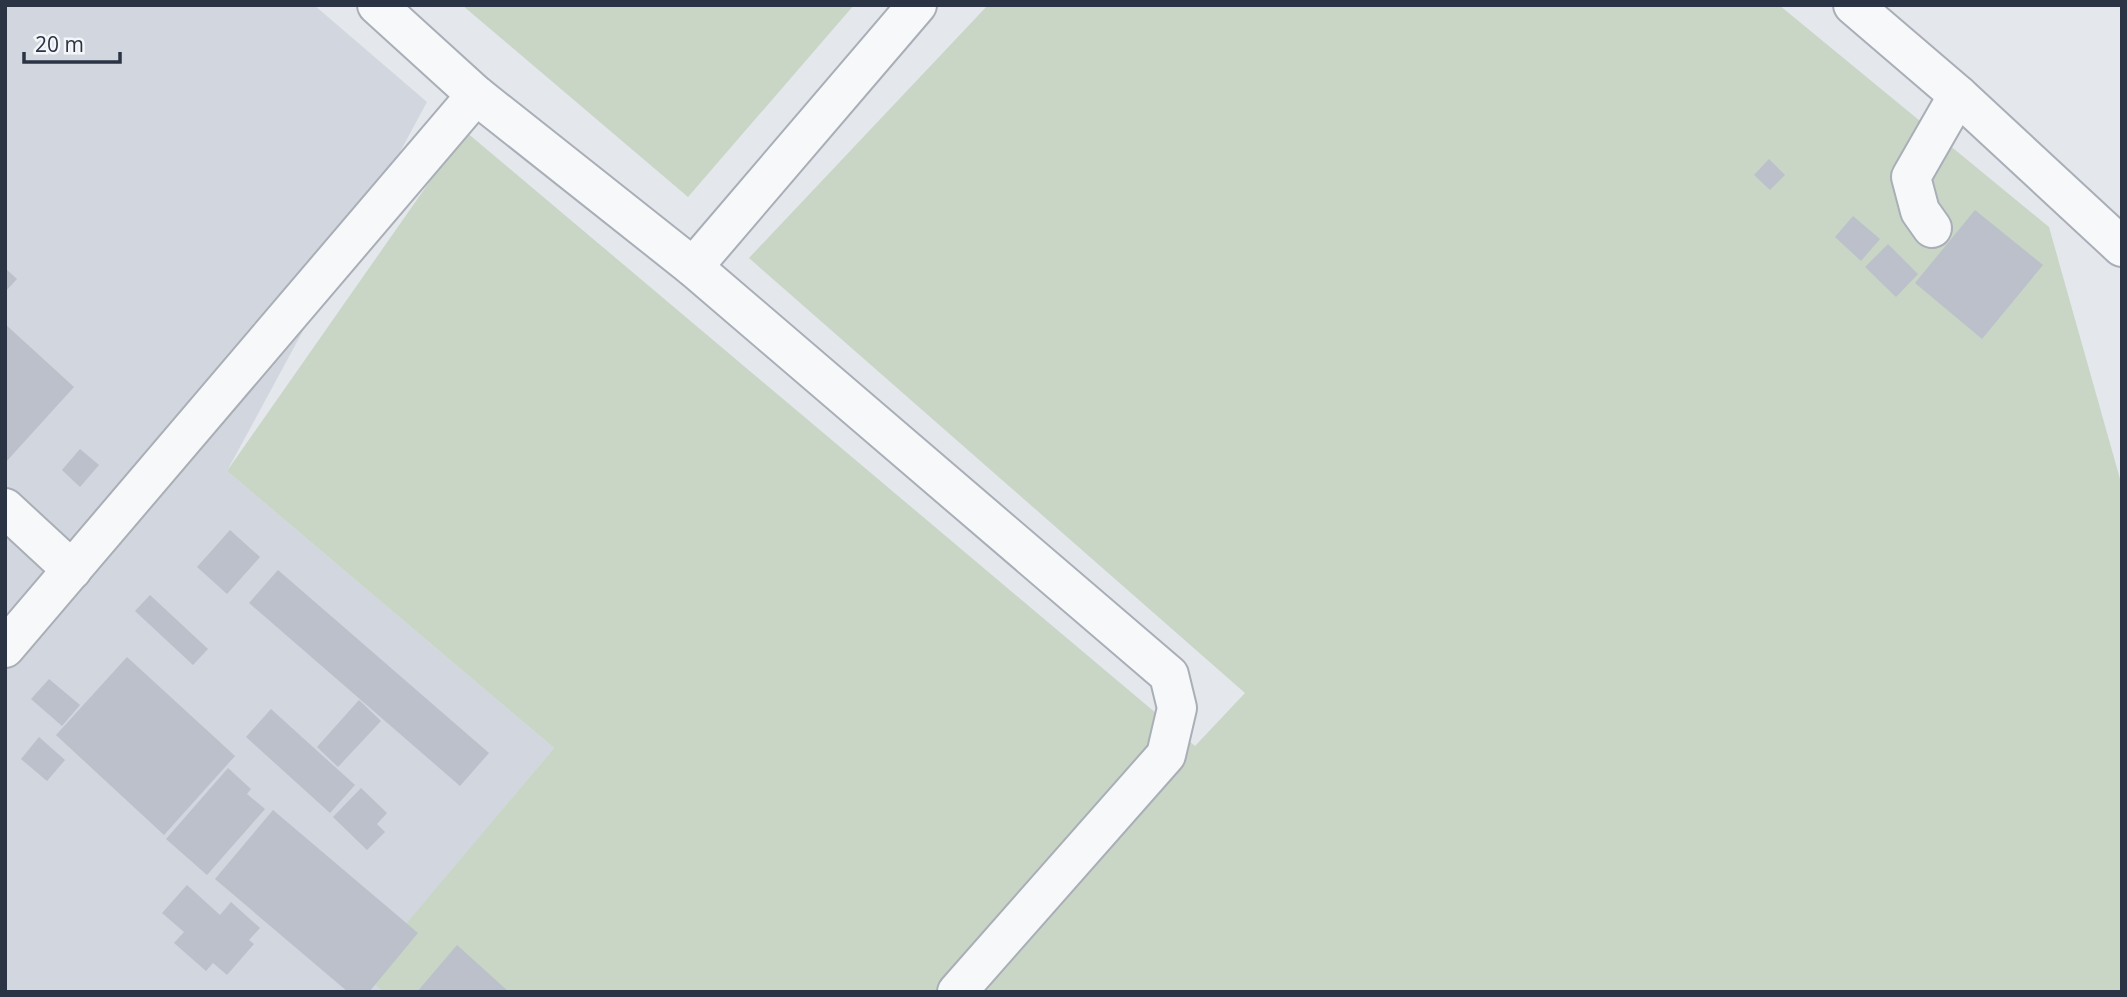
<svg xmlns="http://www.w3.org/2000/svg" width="2127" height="997" font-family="'Open Sans',sans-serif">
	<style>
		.built { fill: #d2d6de }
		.green { fill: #c9d6c5 }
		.building { fill: #bbc0ca }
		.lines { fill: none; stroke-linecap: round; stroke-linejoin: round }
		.minor-casing { stroke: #a9aeb7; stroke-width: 42 }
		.minor { stroke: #f7f8fa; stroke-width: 38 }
	</style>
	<rect width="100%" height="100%" fill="#e4e7ec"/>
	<polygon class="built" points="5,5 314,5 427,102 227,471 554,748 365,974 383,992 5,992"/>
	<g class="green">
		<polygon points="462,5 854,5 688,197"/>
		<polygon points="988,5 1779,5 2049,227 2122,486 2122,992 383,992 364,974 554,748 227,471 465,131 1195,746 1245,693 749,258"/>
	</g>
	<g class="building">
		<polygon points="1769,159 1785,175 1770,190 1754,175"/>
		<polygon points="1975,210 2043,265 1982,339 1915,283"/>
		<polygon points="1853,216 1880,239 1861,261 1835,237"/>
		<polygon points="1888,244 1918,274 1896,297 1865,267"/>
		<polygon points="5,268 17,279 5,292"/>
		<polygon points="5,324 74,387 5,463"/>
		<polygon points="80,449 99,465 80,487 62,470"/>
		<polygon points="230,530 260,557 227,594 197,567"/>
		<polygon points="278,570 489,753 460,786 249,603"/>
		<polygon points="150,595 208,649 193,665 135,611"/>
		<polygon points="127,657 235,756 164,835 56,735"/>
		<polygon points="49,679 80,705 62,726 31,699"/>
		<polygon points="359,700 381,721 338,767 317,747"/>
		<polygon points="271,709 355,785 330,813 246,737"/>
		<polygon points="39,737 65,760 47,781 21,759"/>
		<polygon points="228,768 251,789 247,794 265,809 207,875 166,839"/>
		<polygon points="361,788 387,813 377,824 385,832 367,850 333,817"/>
		<polygon points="273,810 418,933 369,992 348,992 215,879"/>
		<polygon points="187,885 220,915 231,902 260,928 249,940 254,944 227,975 213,963 206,971 174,943 184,932 162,913"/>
		<polygon points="457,945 509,992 417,992"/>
	</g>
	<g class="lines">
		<g class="minor-casing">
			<g id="minor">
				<polyline points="377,5 476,95 693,267 1169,675 1177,708 1166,755 957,992"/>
				<polyline points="1853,5 1958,95 2122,247"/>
				<polyline points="1932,228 1920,211 1911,177 1958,95"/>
				<polyline points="693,267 917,5"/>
				<polyline points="5,508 72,570"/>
				<polyline points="5,648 476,95"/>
			</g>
		</g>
		<use href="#minor" class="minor"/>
	</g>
	<rect width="2127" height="997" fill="none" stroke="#2b3445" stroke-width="14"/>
	<path d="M24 52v10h96v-10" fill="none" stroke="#2b3445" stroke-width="3.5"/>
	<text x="35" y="52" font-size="21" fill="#2b3445" stroke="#f4f6f9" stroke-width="5" paint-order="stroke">20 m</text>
</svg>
